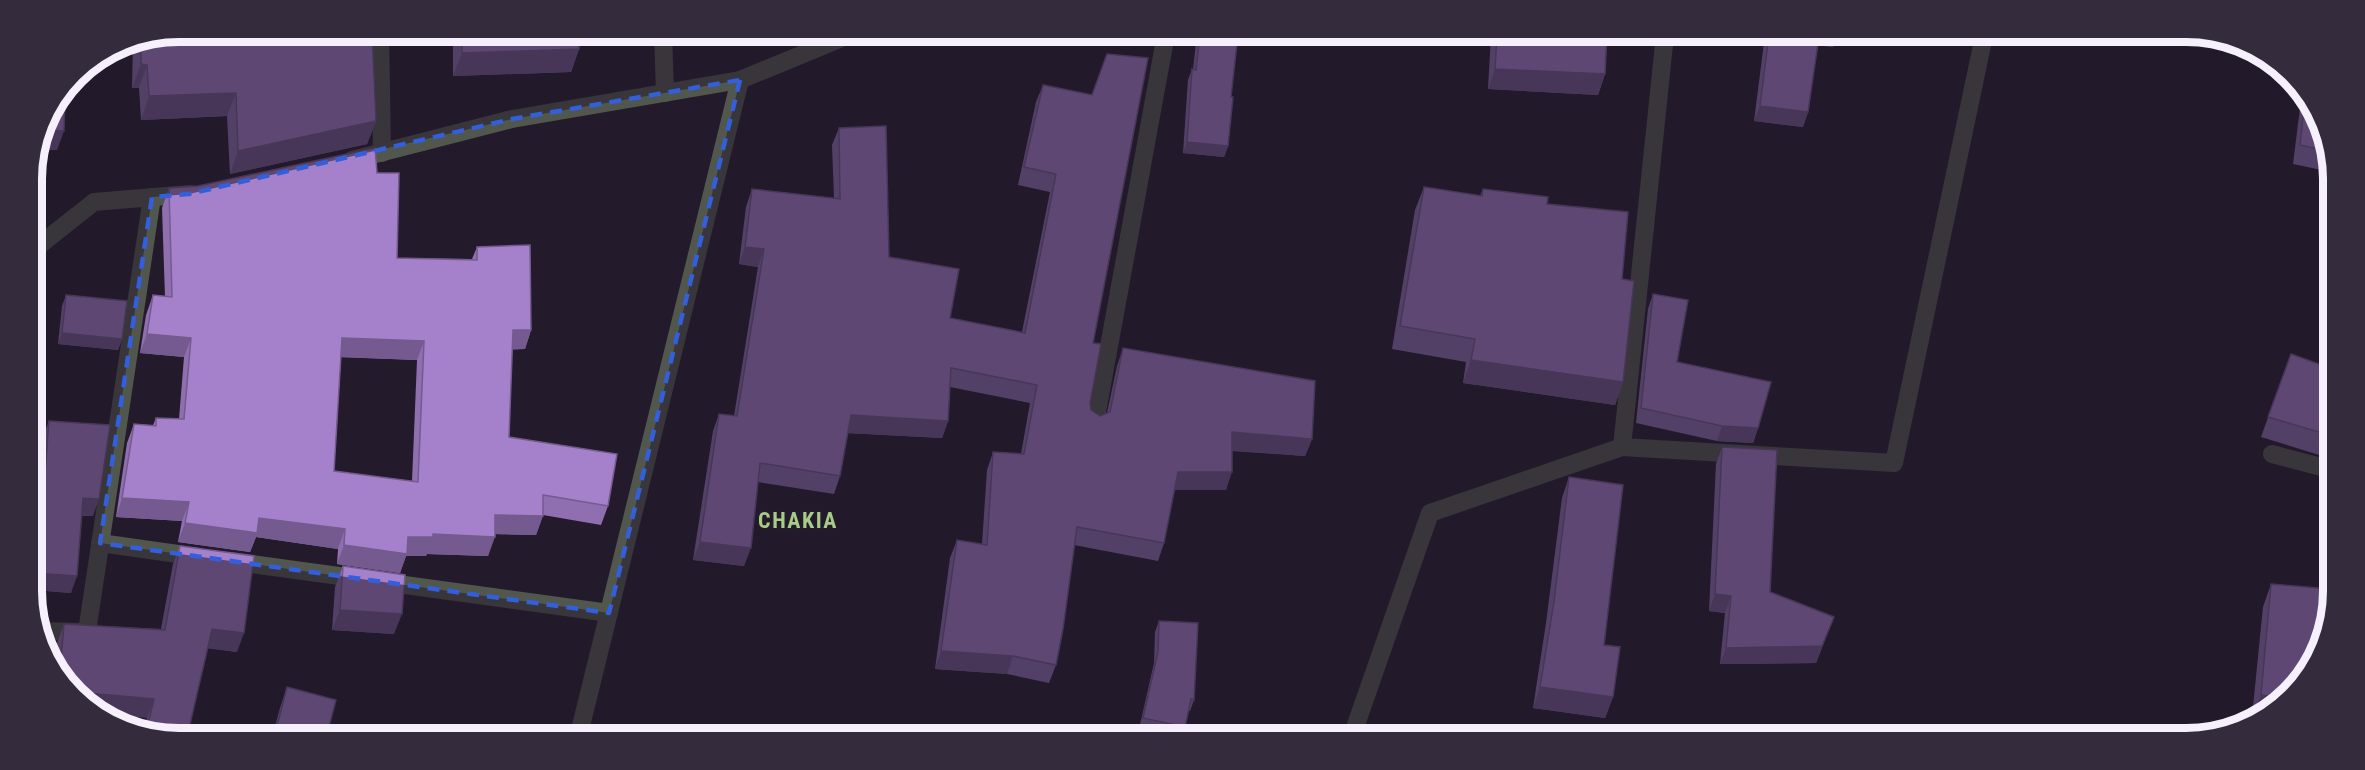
<svg xmlns="http://www.w3.org/2000/svg" width="2365" height="770" font-family="'Roboto Condensed',sans-serif">
	<style>
		.lines { fill: none; stroke-linecap: round; stroke-linejoin: round }
		.minor { stroke: #52574e; stroke-width: 18 }
		.wall { fill: #8f6faf; fill-rule: evenodd }
		.shaded-wall { fill: #745a8e }
		.building { fill: #a681cb; stroke: #745a8e; stroke-width: 1.5; fill-rule: evenodd }
		.marked { fill: none; stroke: #335edc; stroke-width: 4.5; stroke-dasharray: 12 8; stroke-linejoin: round }
		.labels { text-anchor: middle; dominant-baseline: central; stroke-width: 6; stroke-linejoin: round; paint-order: stroke }
		.district-label { font-size: 22px; font-weight: bold; letter-spacing: 1.5px; fill: #a8cb87; stroke: #231a2c }
		.rim { fill: none; stroke: #f6f0fd; stroke-width: 8 }
	</style>
	<rect width="100%" height="100%" fill="#231a2c"/>
	<g class="lines">
		<g class="minor">
			<polyline points="380,32 382,153"/>
			<polyline points="663,33 665,93"/>
			<polyline points="1665,35 1622,447 1894,463 1984,36"/>
			<polyline points="352,160 512,119 740,80"/>
			<polyline points="32,251 94,202 190,194"/>
			<polyline points="1095,423 1166,34"/>
			<polyline points="2272,454 2329,469"/>
			<polyline points="100,543 199,557"/>
			<polyline points="230,561 609,613"/>
			<polyline points="40,631 87,632 152,197"/>
			<polyline points="579,734 740,80 854,33"/>
			<polyline points="1352,736 1430,513 1622,447"/>
		</g>
	</g>
	<g class="wall">
		<polygon points="179,32 372,38 376,121 367,144 230,174 227,116 141,120 139,88 132,88 133,41"/>
		<polygon points="390,32 580,33 579,49 571,72 453,76 453,44 391,45"/>
		<polygon points="1197,34 1238,34 1231,97 1228,146 1224,157 1183,153 1188,80 1192,69 1193,69"/>
		<polygon points="1491,35 1609,35 1607,39 1605,74 1598,95 1488,89"/>
		<polygon points="1765,35 1837,36 1833,47 1818,45 1808,112 1803,127 1754,121"/>
		<polygon points="1043,85 1093,343 1090,403 1091,410 1100,416 1107,413 1117,366 1123,348 1312,439 1305,456 1232,451 1226,490 1174,490 1164,543 1158,561 1074,545 1056,665 1049,683 1007,674 935,669 950,558 957,540 982,544 987,470 993,452 1021,454 1030,403 950,387 948,421 942,438 848,433 840,476 834,494 758,482 744,566 693,560 713,431 719,414 734,416 758,267 739,264 746,207 752,189 834,198 832,145 839,128 889,257 950,318 1022,332 1050,192 1018,185 1036,102"/>
		<polygon points="2302,92 2331,151 2331,172 2293,164"/>
		<path d="M377 173 397 258 472 259 477 247 531 330 525 349H512L509 437 608 506 601 525 543 515 536 535 495 534 488 556 427 554 426 556H406L400 573 337 564 338 549 256 537 250 552 178 542 182 521 116 517 127 443 134 424 153 425 156 418 179 419 184 357 140 353 146 315 153 295 165 297 162 208 169 188ZM341 357 417 360 412 481 334 471Z"/>
		<polygon points="1424,187 1480,196 1483,189 1547,204 1622,279 1623,382 1615,405 1463,383 1466,362 1392,349 1415,210"/>
		<polygon points="1653,294 1677,362 1758,428 1753,443 1717,441 1636,423 1648,309"/>
		<polygon points="66,295 122,339 118,350 58,344 62,306"/>
		<polygon points="2291,354 2330,368 2329,458 2261,437"/>
		<polygon points="49,421 93,516 82,516 71,593 34,590 33,473 40,474 43,437"/>
		<polygon points="1722,447 1770,592 1834,617 1816,663 1720,664 1725,613 1709,611 1716,464"/>
		<polygon points="1569,477 1604,645 1613,697 1605,718 1533,708 1546,623 1562,498"/>
		<polygon points="180,546 237,652 208,648 188,733 144,733 147,718 68,688 55,662 57,643 64,624 161,629 173,564"/>
		<polygon points="343,566 394,634 332,630 335,587"/>
		<polygon points="2271,584 2276,708 2252,717 2263,607"/>
		<polygon points="1159,621 1194,700 1190,711 1188,710 1185,727 1182,736 1170,736 1139,729 1154,663 1155,632"/>
		<polygon points="287,687 327,734 273,734 280,708"/>
	</g>
	<g class="shaded-wall">
		<polygon points="396,32 457,32 453,44 391,45"/>
		<polygon points="1818,36 1837,36 1833,47 1814,45"/>
		<polygon points="579,49 571,72 453,76 462,53"/>
		<polygon points="141,64 147,65 139,88 132,88"/>
		<polygon points="1495,69 1605,74 1598,95 1488,89"/>
		<polygon points="236,93 227,116 141,120 149,96"/>
		<polygon points="1760,106 1808,112 1803,127 1754,121"/>
		<polygon points="376,121 367,144 230,174 238,151"/>
		<polygon points="41,130 64,131 57,150 37,150"/>
		<polygon points="1187,142 1228,146 1224,157 1183,153"/>
		<polygon points="745,247 764,249 758,267 739,264"/>
		<polygon points="513,330 531,330 525,349 506,350"/>
		<polygon points="62,333 122,339 118,350 58,344"/>
		<polygon points="147,334 191,338 184,357 140,353"/>
		<polygon points="342,338 424,341 417,360 335,357"/>
		<polygon points="1471,360 1623,382 1615,405 1463,383"/>
		<polygon points="851,415 948,421 942,438 845,433"/>
		<polygon points="1722,426 1758,428 1753,443 1717,441"/>
		<polygon points="1232,432 1312,439 1305,456 1226,450"/>
		<polygon points="1178,472 1232,472 1226,490 1171,490"/>
		<polygon points="83,498 99,499 93,516 77,515"/>
		<polygon points="122,498 189,502 182,521 116,517"/>
		<polygon points="495,515 543,516 536,535 488,534"/>
		<polygon points="259,518 345,529 338,549 256,537 250,552 178,542 185,523"/>
		<polygon points="433,534 495,537 488,556 427,554 426,556 406,556 400,573 337,564 344,545"/>
		<polygon points="700,542 751,548 744,566 693,560"/>
		<polygon points="34,573 77,576 71,593 34,590"/>
		<polygon points="1715,594 1731,596 1725,613 1709,611"/>
		<polygon points="340,610 402,614 394,634 332,630"/>
		<polygon points="1834,617 1816,663 1720,664 1726,648"/>
		<polygon points="212,629 244,633 237,652 205,648"/>
		<polygon points="941,651 1013,656 1007,674 935,669"/>
		<polygon points="1540,687 1613,697 1605,718 1533,708"/>
		<polygon points="75,692 154,699 147,718 111,715"/>
		<polygon points="2261,695 2285,698 2276,708 2253,716"/>
	</g>
	<g class="building">
		<polygon points="179,32 372,32 376,121 238,151 236,93 149,96 147,65 141,64 141,39"/>
		<polygon points="461,32 580,33 579,49 462,53"/>
		<polygon points="1200,34 1238,34 1231,97 1233,97 1228,146 1187,142 1192,69 1196,70"/>
		<polygon points="1497,35 1607,35 1605,74 1495,69"/>
		<polygon points="1769,35 1819,36 1808,112 1760,106"/>
		<polygon points="1107,54 1148,58 1093,343 1101,344 1090,403 1091,410 1100,416 1110,412 1123,348 1315,381 1312,439 1232,432 1232,472 1178,472 1164,543 1077,527 1063,629 1056,665 1013,656 941,651 957,540 987,545 993,452 1024,454 1037,385 951,368 948,421 851,415 840,476 760,463 751,548 700,542 719,414 737,416 764,249 745,247 752,189 840,199 839,128 886,126 889,257 959,269 950,318 1025,333 1056,174 1024,167 1043,85 1092,95"/>
		<polygon points="65,90 64,131 41,130 43,122"/>
		<polygon points="2305,99 2331,151 2331,152 2300,145"/>
		<path d="M375 148 377 173H399L397 258 477 260V247L530 245 531 330H513L509 437 617 454 608 506 543 495V516L495 515V537L433 534V537H408L407 554 344 545 345 529 259 518 257 533 185 523 189 502 122 498 134 424 156 426V418L184 419 191 338 147 334 153 295 172 297 169 188 198 186ZM342 338 424 341 418 482 334 471Z"/>
		<polygon points="1424,187 1482,196 1483,189 1548,197 1547,204 1628,212 1622,279 1634,281 1623,382 1471,360 1475,339 1400,326"/>
		<polygon points="1653,294 1688,300 1677,362 1771,382 1758,428 1722,426 1641,408"/>
		<polygon points="66,295 127,301 122,339 62,333"/>
		<polygon points="2291,354 2330,368 2329,435 2268,417"/>
		<polygon points="49,421 110,425 99,499 83,498 77,576 34,573 33,473 45,474"/>
		<polygon points="1722,447 1777,450 1770,592 1834,617 1822,646 1726,648 1731,596 1715,594"/>
		<polygon points="1569,477 1623,485 1604,645 1620,647 1613,697 1540,687 1554,602"/>
		<polygon points="180,546 254,556 244,633 212,629 188,733 146,733 154,699 75,692 68,688 60,672 64,624 165,630"/>
		<polygon points="343,566 405,575 402,614 340,610"/>
		<polygon points="2271,584 2329,589 2328,629 2308,673 2285,698 2261,695"/>
		<polygon points="1159,621 1198,623 1194,700 1191,699 1185,727 1143,718 1158,652"/>
		<polygon points="287,687 336,700 327,734 275,734"/>
	</g>
	<path d="M0 0H2365V770H0ZM740 80 609 613 100 543 152 197 189 194 512 119Z" fill="#231a2c" fill-opacity=".55" fill-rule="evenodd"/>
	<path class="marked" d="M740 80 609 613 100 543 152 197 189 194 512 119Z"/>
	<g class="labels">
		<g class="district-label">
			<text x="798" y="520">CHAKIA</text>
		</g>
	</g>
	<path d="M0 0H2365V770H0ZM179 42H2186A137 137 0 0 1 2323 179V591A137 137 0 0 1 2186 728H179A137 137 0 0 1 42 591V179A137 137 0 0 1 179 42Z" fill="#342b3d" fill-rule="evenodd"/>
	<path class="rim" d="M179 42H2186A137 137 0 0 1 2323 179V591A137 137 0 0 1 2186 728H179A137 137 0 0 1 42 591V179A137 137 0 0 1 179 42Z"/>
</svg>
